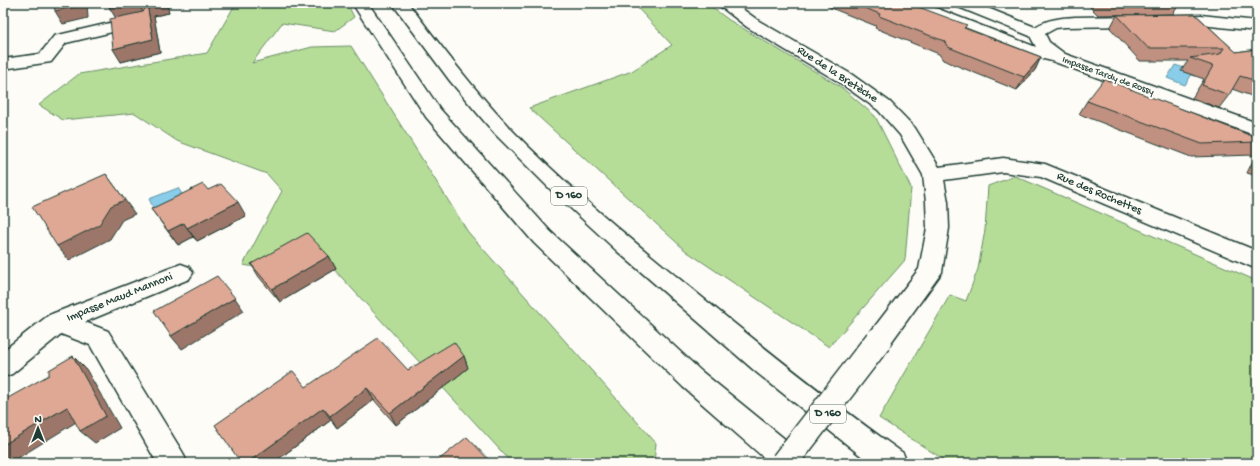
<svg xmlns="http://www.w3.org/2000/svg" width="1260" height="466" font-family="'Gochi Hand',sans-serif">
	<style>
		.green { fill: #b6dd98; stroke: #6a8d66 }
		.water { fill: #89cdeb; stroke: #5f93a2 }
		.lines { fill: none; stroke-linecap: round; stroke-linejoin: round }
		.street-casing { stroke: #1f3d34; stroke-width: 3 }
		.highway-casing { stroke: #1f3d34; stroke-width: 3 }
		.street { fill: #fdfcf7; fill-rule: evenodd }
		.highway { fill: #fdfcf7; fill-rule: evenodd }
		.street-bridge-casing { stroke: #1f3d34; stroke-width: 29; stroke-linecap: butt }
		.street-bridge { stroke: #fdfcf7; stroke-width: 26 }
		.wall { fill: #c09080; stroke: #1f3d34 }
		.shaded-wall { fill: #9c7668; stroke: #1f3d34 }
		.building { fill: #dfa895; stroke: #1f3d34 }
		.labels { text-anchor: middle; dominant-baseline: central; stroke-width: 4; stroke-linejoin: round; paint-order: stroke }
		.far-street-label { font-size: 10px; fill: #1f3d34; stroke: #fdfcf7 }
		.shield { fill: #fdfcf7; stroke: #62766e; stroke-width: 1 }
		.shield-label { font-size: 11px; font-weight: bold; fill: #1f3d34 }
		.street-label { font-size: 12px; fill: #1f3d34; stroke: #fdfcf7 }
	</style>
	<rect width="100%" height="100%" fill="#fdfcf7"/>
	<filter id="ink" filterUnits="userSpaceOnUse"><feTurbulence type="fractalNoise" baseFrequency=".025" numOctaves="2"/><feDisplacementMap in="SourceGraphic" scale="8" xChannelSelector="R" yChannelSelector="G"/><feConvolveMatrix kernelMatrix="1 2 1 2 8 2 1 2 1" color-interpolation-filters="sRGB"/></filter>
	<g filter="url(#ink)">
		<g class="green">
			<polygon points="236,3 347,3 354,17 335,31 282,23 252,63 312,47 351,46 468,232 656,443 654,463 512,463 311,244 272,270 243,265 282,191 267,174 177,141 135,113 63,120 39,105 79,74 207,53"/>
			<polygon points="633,3 706,3 729,20 841,87 875,116 911,188 905,260 829,347 686,251 529,108 632,71 672,45"/>
			<polygon points="1015,176 1257,281 1257,463 949,463 879,418 950,295 966,301 978,269 985,230 988,186"/>
		</g>
		<g class="water">
			<polygon points="1175,65 1194,71 1185,85 1167,78"/>
			<polygon points="178,188 184,197 154,209 149,199"/>
		</g>
		<g class="lines">
			<g class="street-casing">
				<g id="street">
					<polygon points="716,3 734,3 759,21 851,74 890,102 915,128 939,167 1003,158 1045,164 1257,251 1257,269 1041,177 1003,172 944,180 948,202 949,228 942,272 887,348 878,352 869,348 865,341 869,334 919,269 927,228 926,202 923,175 900,135 878,110 839,82 747,27"/>
					<path d="M915 3H931L933 7 1036 47 1030 36 956 6 953 3H975L1035 27C1047 19 1061 18 1075 17L1201 15 1257 21V31L1201 25 1065 27 1056 28 1045 34 1049 42 1065 54 1257 123V136L1052 61 1019 53 922 13Z"/>
					<polygon points="140,16 146,18 148,21 146,24 66,43 51,62 3,69 3,59 40,54 54,36"/>
					<polygon points="181,264 189,267 193,273 189,279 85,322 108,331 183,453 187,463 157,463 90,345 61,334 12,374 3,377 3,351 49,315"/>
				</g>
			</g>
			<g class="highway-casing">
				<g id="highway">
					<polygon points="352,3 368,3 440,109 550,231 701,371 802,453 806,463 770,463 683,387 534,243 426,117"/>
					<path d="M392 3H408C440 45 472 87 508 126 562 182 622 232 682 281 754 340 827 399 903 453L907 463H870L756 372 617 251 553 192 495 134 450 81Z"/>
				</g>
			</g>
			<use href="#street" class="street"/>
			<use href="#highway" class="highway"/>
			<g class="street-bridge-casing">
				<polyline id="street-bridge" points="784,463 878,341"/>
			</g>
			<use href="#street-bridge" class="street-bridge"/>
		</g>
		<g class="wall">
			<polygon points="109,3 167,3 169,13 154,16 160,52 121,62 116,18"/>
			<polygon points="825,3 908,3 966,28 1041,57 1035,70 1017,90 943,60 939,54 875,28 876,26 831,8"/>
			<polygon points="1086,3 1180,3 1173,14 1098,15"/>
			<polygon points="1195,14 1236,52 1257,49 1257,98 1232,89 1229,95 1219,108 1192,98 1204,79 1181,71 1188,61 1140,61 1110,28 1117,15"/>
			<polygon points="1087,101 1257,138 1257,151 1254,155 1191,157 1079,114"/>
			<polygon points="1257,152 1257,176 1247,173"/>
			<polygon points="208,190 246,216 197,241 193,237 178,245 151,209"/>
			<polygon points="329,256 336,269 280,302 259,277 251,264"/>
			<polygon points="464,356 468,368 396,425 374,400 337,428 331,420 273,463 241,463 306,387 408,370"/>
		</g>
		<g class="shaded-wall">
			<polygon points="79,3 87,3 88,18 63,24 55,11"/>
			<polygon points="128,3 138,3 144,14 117,20 109,7"/>
			<polygon points="152,3 167,3 169,13 154,16 160,52 121,62 113,49 153,39 147,4"/>
			<polygon points="1041,57 1035,70 1017,90 1024,77"/>
			<polygon points="106,174 135,214 122,220 110,239 69,260 57,246"/>
			<polygon points="238,202 246,216 197,241 187,228"/>
			<polygon points="184,223 193,237 178,245 168,231"/>
			<polygon points="329,256 336,269 280,302 272,289"/>
			<polygon points="235,298 244,311 182,349 171,336"/>
			<polygon points="73,356 86,369 120,428 95,443 80,431"/>
			<polygon points="464,356 468,368 396,425 390,413"/>
			<polygon points="367,388 374,400 337,428 330,416"/>
			<polygon points="67,407 81,419 10,463 3,463 3,445"/>
			<polygon points="323,408 331,420 273,463 247,463"/>
		</g>
		<g class="building">
			<polygon points="54,3 79,3 79,6 55,11"/>
			<polygon points="109,3 128,3 109,7"/>
			<polygon points="143,3 152,3 147,4 153,39 113,49 110,19 143,12 146,7"/>
			<polygon points="852,3 908,3 967,25 964,28 1041,57 1024,77 948,47 944,41 879,16 880,14"/>
			<polygon points="1195,14 1236,52 1257,49 1257,81 1240,76 1229,95 1202,85 1213,66 1190,58 1220,54 1224,48 1148,48 1117,15"/>
			<polygon points="1104,79 1257,138 1257,142 1202,144 1087,101"/>
			<polygon points="106,174 125,200 111,206 99,225 57,246 32,207"/>
			<polygon points="203,184 208,190 221,184 238,202 187,228 184,223 168,231 151,209"/>
			<polygon points="307,233 329,256 272,289 251,264"/>
			<polygon points="217,276 235,298 171,336 154,311"/>
			<polygon points="378,338 408,370 454,342 464,356 390,413 367,388 330,416 323,408 247,463 241,463 215,425 293,371 306,387"/>
			<polygon points="73,356 106,416 80,431 67,407 3,445 3,396 7,394 8,398 49,375 49,370"/>
			<polygon points="467,437 492,463 435,463"/>
		</g>
	</g>
	<g class="labels">
		<g class="far-street-label">
			<text transform="translate(1108 76) rotate(20)">Impasse Tardy de Rossy</text>
		</g>
		<g class="shield">
			<rect x="551" y="187" width="36" height="18" rx="3"/>
			<rect x="810" y="405" width="36" height="18" rx="3"/>
		</g>
		<g class="shield-label">
			<text x="569" y="196">D 160</text>
			<text x="828" y="414">D 160</text>
		</g>
		<g class="street-label">
			<text transform="translate(837 75) rotate(33)">Rue de la Bretèche</text>
			<text transform="translate(1099 194) rotate(23)">Rue des Rochettes</text>
			<text transform="translate(120 298) rotate(-22)">Impasse Maud Mannoni</text>
		</g>
	</g>
	<rect width="1260" height="466" fill="none" stroke="#fdfcf7" stroke-width="16"/>
	<rect x="8" y="8" width="1244" height="450" fill="none" stroke="#1f3d34" stroke-width="1.5" filter="url(#ink)"/>
	<g transform="translate(38 428)" stroke="#fdfcf7" stroke-width="3" paint-order="stroke">
	<path d="M0-3L7 15L0 10L-7 15Z" fill="#1f3d34"/>
	<text y="-6" font-size="11" font-weight="bold" text-anchor="middle" fill="#1f3d34">N</text>
	</g>
</svg>
